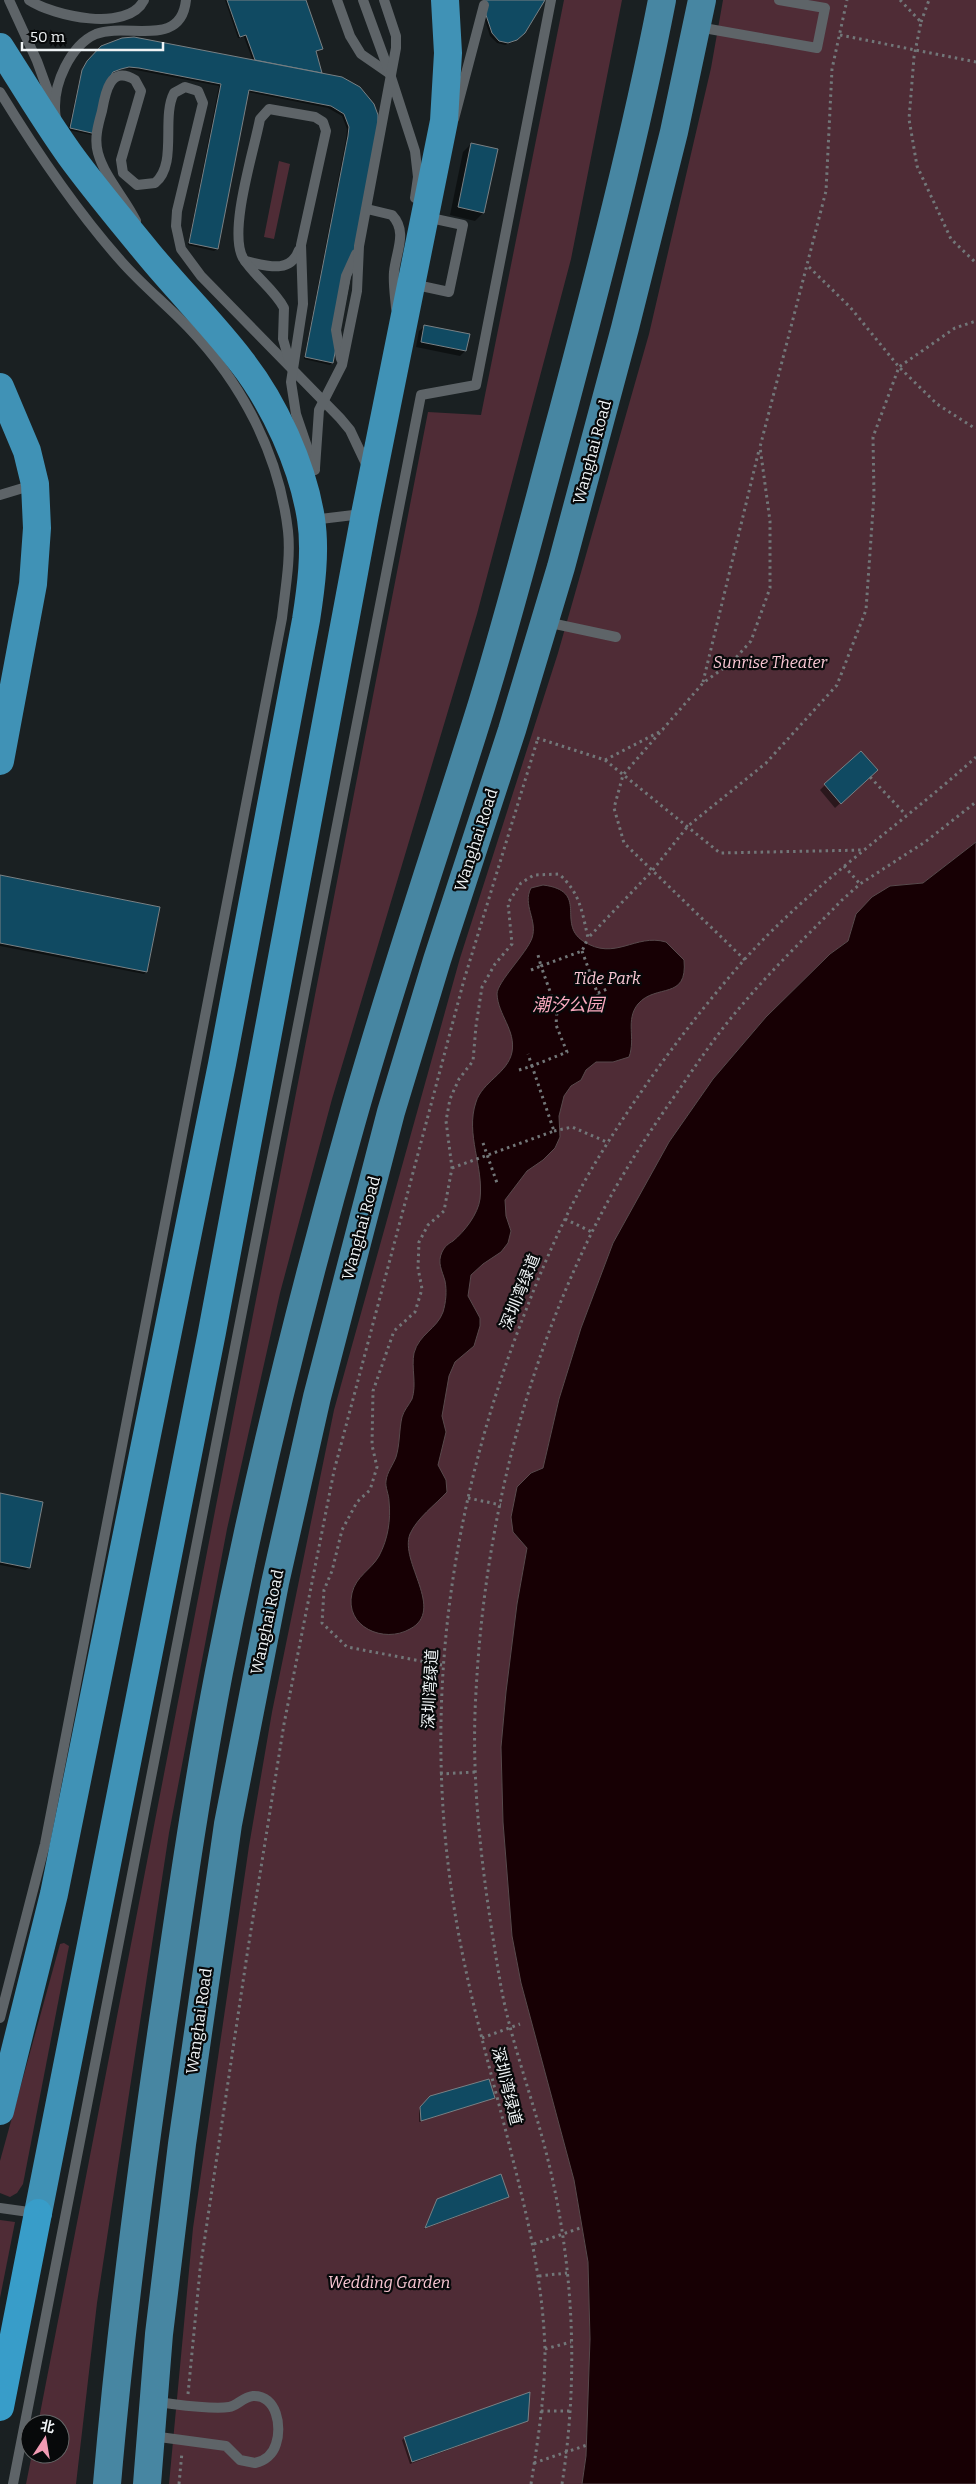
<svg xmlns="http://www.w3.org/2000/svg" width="976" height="2484" font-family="Bitter,'Noto Sans SC',serif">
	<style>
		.green { fill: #4f2c36 }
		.water { fill: #170004; stroke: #58494c }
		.shadow { fill: #0007 }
		.building { fill: #104a62; stroke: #798084 }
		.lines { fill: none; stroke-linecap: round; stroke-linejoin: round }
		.path { stroke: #727779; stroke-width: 3; stroke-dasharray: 2.5 4; stroke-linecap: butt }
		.service { stroke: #5e6468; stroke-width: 10 }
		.primary { stroke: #4786a2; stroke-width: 28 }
		.trunk { stroke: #4092b6; stroke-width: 28 }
		.motorway { stroke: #389dc9; stroke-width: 28 }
		.labels { text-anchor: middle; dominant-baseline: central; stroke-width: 4.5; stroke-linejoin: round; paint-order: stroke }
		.street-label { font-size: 16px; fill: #eff3f5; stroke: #07090a }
		.park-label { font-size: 16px; font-style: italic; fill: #fac7d4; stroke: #07090a }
		.water-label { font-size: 18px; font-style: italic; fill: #faa9bf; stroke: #07090a }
	</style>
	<rect width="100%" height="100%" fill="#1a2022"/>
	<g class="green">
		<polygon points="564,0 622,0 571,259 477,614 332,1099 280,1293 227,1529 169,1833 97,2303 76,2484 26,2484 32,2454 60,2454 60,2424 38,2424 428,412 481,415"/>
		<polygon points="723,0 976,0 976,842 923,883 891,886 856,914 848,941 830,954 766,1017 713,1079 669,1142 613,1243 581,1328 559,1399 543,1468 531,1473 513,1532 527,1548 517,1604 506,1692 501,1747 503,1822 512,1936 521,1983 574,2180 588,2263 590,2339 586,2456 582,2484 169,2484 193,2228 249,1846 272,1712 334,1410 460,958 558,653 649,334 711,68"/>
		<polygon points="279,161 290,164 274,239 264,237"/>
		<polygon points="64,1943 69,1946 23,2184 17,2193 10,2197 0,2193 0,2161 60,1944"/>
		<polygon points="0,2220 15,2222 0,2298"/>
	</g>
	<g class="water">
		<polygon points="976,842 976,2484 582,2484 586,2456 590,2339 588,2262 574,2180 521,1983 512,1936 503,1822 501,1747 506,1692 517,1604 527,1548 513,1532 511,1517 517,1487 531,1473 543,1468 559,1399 581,1328 613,1243 669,1142 713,1079 766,1017 830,954 848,941 856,914 872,897 890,886 923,883"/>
		<path d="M543 885C590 891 556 923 583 941 615 962 635 933 666 942L684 960C688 1001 656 983 638 1004 625 1020 636 1038 629 1057L613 1062H596L586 1070 581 1080 571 1086 564 1096 559 1116 560 1137 555 1148 543 1160 527 1171 505 1200 506 1216 511 1231 508 1243 501 1252 483 1264 471 1275 468 1296 480 1318V1326L474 1346 455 1362 449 1376 442 1416 446 1432 438 1465 446 1480 447 1492C435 1505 417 1518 410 1534 399 1562 446 1610 410 1629 384 1644 344 1627 352 1593 356 1576 371 1570 379 1556 388 1539 391 1520 389 1501 389 1495 385 1487 386 1481 387 1472 393 1465 396 1457 400 1444 399 1430 402 1417 404 1410 409 1405 412 1399 417 1384 411 1368 414 1353 419 1334 437 1329 443 1312 446 1302 447 1291 445 1281 442 1270 437 1263 442 1252 445 1246 448 1244 453 1241 465 1231 478 1214 480 1199 484 1167 465 1134 476 1102 482 1082 508 1073 512 1052 516 1030 498 1015 497 994 497 982 527 953 532 938 538 920 522 905 531 888Z"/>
	</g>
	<g class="shadow">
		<polygon points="225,0 304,0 321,48 315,52 321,74 359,88 332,363 330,365 304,359 346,139 347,129 342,116 328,108 248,92 217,249 214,251 188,245 219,86 136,70 126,68 117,70 111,74 92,135 68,130 81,73 92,56 253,61 244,37 238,38"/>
		<polygon points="483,0 543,0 524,32 514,42 505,45 497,43 490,36 484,17"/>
		<polygon points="471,144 483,213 475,221 450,215 463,152"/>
		<polygon points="425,326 465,351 460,356 416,347 419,331"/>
		<polygon points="876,770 835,808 820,790 825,785"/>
		<polygon points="0,877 159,908 146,972 144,974 0,946"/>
		<polygon points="0,1495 29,1567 26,1570 0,1565"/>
		<polygon points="431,2098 493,2098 419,2122 419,2110"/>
		<polygon points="507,2197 505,2199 424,2229 438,2200"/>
		<polygon points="527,2421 410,2464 402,2440 405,2438"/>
	</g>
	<g class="building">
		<polygon points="227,0 306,0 323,49 316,51 322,73 255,60 246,35 240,37"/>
		<polygon points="484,0 545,0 525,33 517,40 508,43 499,41 492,33 486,15"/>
		<polygon points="134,37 342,77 360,87 374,104 378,115 378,137 333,363 305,357 348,136 349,127 344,114 331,106 249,90 218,249 189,243 221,84 139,68 129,67 121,69 113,72 109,79 96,134 70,128 82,70 87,61 101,46 122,38"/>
		<polygon points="471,143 498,149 484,213 458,207"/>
		<polygon points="424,325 470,334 466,351 421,342"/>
		<polygon points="861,751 878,770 841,804 824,784"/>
		<polygon points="0,875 160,907 147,972 0,943"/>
		<polygon points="0,1493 43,1502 30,1568 0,1562"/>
		<polygon points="489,2079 495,2098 421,2121 420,2107 430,2096"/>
		<polygon points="501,2174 509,2197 425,2228 437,2199"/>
		<polygon points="530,2392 528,2421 412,2462 404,2437"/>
	</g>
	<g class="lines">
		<g class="path">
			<polyline points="900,0 921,22 914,57 909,119 917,166 951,239 976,263"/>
			<polyline points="921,22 929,0"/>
			<polyline points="840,35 976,62"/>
			<polyline points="809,267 850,307 899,367 937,404 976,429"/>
			<polyline points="703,682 759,450"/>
			<polyline points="537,738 605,760 663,730"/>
			<polyline points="605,760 720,853 864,850"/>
			<polyline points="870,777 906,815"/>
			<polyline points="844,866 860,884"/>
			<polyline points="582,951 601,1003"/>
			<polyline points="745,960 624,843 614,808 623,775 703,683 732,662 751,641 770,588 770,521 760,447 826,191 832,69 847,0"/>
			<polyline points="531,970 541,966 538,955"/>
			<polyline points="598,993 609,988"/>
			<polyline points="519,1070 532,1066 528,1054"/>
			<polyline points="554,1131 572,1127 609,1143"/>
			<polyline points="483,1143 497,1183"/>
			<polyline points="452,1168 554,1131 532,1066 567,1052 556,1025 557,1011 541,966 582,951 588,938"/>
			<polyline points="565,1219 592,1232"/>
			<polyline points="468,1498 501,1505"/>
			<path d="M442 1665 347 1647 322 1623 324 1590 332 1571 342 1530 357 1502 370 1490 377 1467 372 1445 373 1391 394 1331 415 1312 422 1289 418 1268 419 1242 428 1225 444 1211 452 1168 446 1121 450 1099 459 1079 473 1061 476 1026 482 987 495 964 512 944 508 903 521 883 534 875 559 874C580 893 582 911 588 938L652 871 688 826 766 763 837 685 866 610 874 495 873 437 899 367 955 328 976 321"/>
			<polyline points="440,1774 475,1772"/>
			<polyline points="482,2038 520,2024"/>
			<polyline points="534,2244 583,2227"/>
			<polyline points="539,2276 567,2273"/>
			<polyline points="545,2349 571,2342"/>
			<polyline points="188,2394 200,2270 247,1955 284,1724 334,1471 464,980 538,738"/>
			<polyline points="541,2411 570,2411"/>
			<polyline points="534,2463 587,2445"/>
			<polyline points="179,2484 182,2452"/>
			<path d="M531 2484C538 2440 545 2395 545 2350 543 2285 529 2223 513 2160 494 2082 471 2005 457 1925 420 1715 448 1508 526 1310 544 1263 565 1215 591 1170 635 1096 687 1025 744 960 813 883 900 826 976 757"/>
			<path d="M562 2484C580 2370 573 2249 542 2137 528 2085 509 2034 500 1981 484 1886 470 1788 476 1692 484 1534 522 1374 592 1232 617 1181 648 1133 681 1087 700 1059 720 1030 742 1005 773 968 809 934 842 900L860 884 925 842 976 802"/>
		</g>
		<g class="service">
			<polyline points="9,0 37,61 53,105"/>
			<path d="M29 0C53 16 128 33 144 0"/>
			<polyline points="337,0 350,36 361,54 390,74"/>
			<polyline points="363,0 390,74 415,151 418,177 415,198"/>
			<polyline points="698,27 817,48 825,8 779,0"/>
			<path d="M0 92C36 151 75 209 121 261 142 285 167 305 188 327 242 383 279 454 288 531 291 559 285 590 282 618L45 1844 0 2018"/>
			<path d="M56 119C53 101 57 83 65 67 72 53 82 40 96 34 128 22 181 49 186 0"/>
			<polyline points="454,119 484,5"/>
			<path d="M367 209 392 215C408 232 396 251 394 272 393 283 395 296 396 308"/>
			<path d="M136 221C125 198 105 178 98 153 94 139 98 125 102 111 105 94 110 64 135 80L141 91 121 160 123 173 137 185 155 183C178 164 161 118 174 93L185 87 198 91 203 103 177 211 176 226 181 249 201 276 340 418 350 430 368 468"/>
			<path d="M245 261C265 265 290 275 299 250"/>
			<polyline points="412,284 449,292 463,225 426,217"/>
			<polyline points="341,359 336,330 346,276 356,254"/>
			<path d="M291 367 283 339 284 308C274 289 254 276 243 258 228 231 254 151 260 119L269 109 315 117 323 122 326 131 301 245 303 304 291 382 296 414 315 470"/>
			<polyline points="315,468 319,410 342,365 357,291 359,246 396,48 396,36 384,0"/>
			<polyline points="0,495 33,485"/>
			<polyline points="312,520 362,514"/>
			<polyline points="546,622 616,637"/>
			<polyline points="0,2208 36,2213"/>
			<path d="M152 2436 226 2446 240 2460 255 2463C265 2461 273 2454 276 2444 282 2427 277 2395 253 2396 243 2397 237 2406 229 2407 210 2410 176 2404 156 2402"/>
			<polyline points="13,2484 421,395 476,385 551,0"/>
		</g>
		<g class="primary">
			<path d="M107 2484C121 2322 142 2162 166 2001 182 1891 198 1781 219 1672 255 1487 300 1304 351 1124 389 988 435 854 477 720 509 618 535 514 563 411 599 275 635 139 662 0"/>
			<polyline points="147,2484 159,2334 182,2144 228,1824 275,1583 317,1397 391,1112 437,960 512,730 561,567 625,328 674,132 702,0"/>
		</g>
		<g class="trunk">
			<path d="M0 47C23 83 45 120 70 155 94 188 121 220 147 252 178 290 212 323 241 361 274 403 303 466 311 519 316 551 311 588 306 620L222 1064 54 1894 0 2111"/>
			<polyline points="0,387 27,451 35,484 37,528 33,584 0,761"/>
			<polyline points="38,2213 212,1332 365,514 444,121 448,53 445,0"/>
		</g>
		<polyline class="motorway" points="0,2407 38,2213"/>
	</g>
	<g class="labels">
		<g class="street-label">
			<text transform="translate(592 452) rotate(-75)">Wanghai Road</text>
			<text transform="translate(476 840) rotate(-72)">Wanghai Road</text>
			<text transform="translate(361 1228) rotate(-75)">Wanghai Road</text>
			<text transform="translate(520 1292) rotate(-68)">深圳湾绿道</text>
			<text transform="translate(267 1622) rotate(-78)">Wanghai Road</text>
			<text transform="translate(430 1689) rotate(-87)">深圳湾绿道</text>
			<text transform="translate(199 2021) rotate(-82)">Wanghai Road</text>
			<text transform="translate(507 2086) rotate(76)">深圳湾绿道</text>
		</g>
		<g class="park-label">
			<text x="770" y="662">Sunrise Theater</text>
			<text x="607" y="978">Tide Park</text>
			<text x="389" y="2282">Wedding Garden</text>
		</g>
		<g class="water-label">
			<text x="568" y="1005">潮汐公园</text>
		</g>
	</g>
	<g transform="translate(45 2439) rotate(12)"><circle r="24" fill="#07090a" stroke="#646768"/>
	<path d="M0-4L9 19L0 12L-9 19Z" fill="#f19ab3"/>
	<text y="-8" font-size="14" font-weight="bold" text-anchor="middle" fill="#eff3f5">北</text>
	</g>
	<path d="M22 42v8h141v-8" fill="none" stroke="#eff3f5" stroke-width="2.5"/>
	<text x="30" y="42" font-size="15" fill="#eff3f5" stroke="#07090a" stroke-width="4" paint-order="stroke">50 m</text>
</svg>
